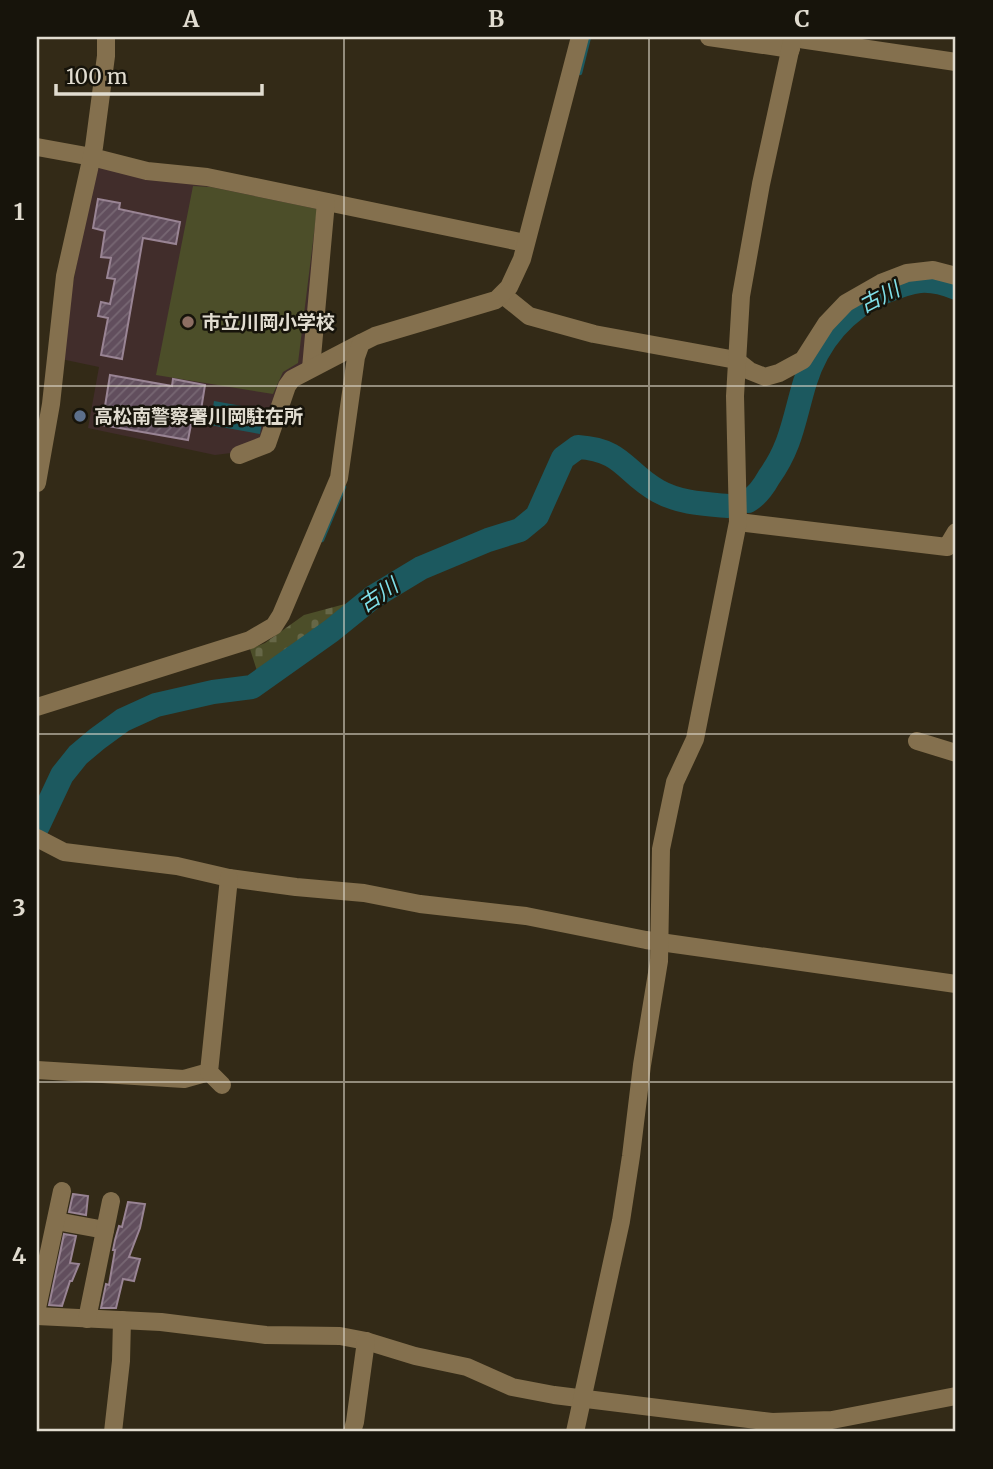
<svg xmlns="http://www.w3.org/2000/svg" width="993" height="1469" font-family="Merriweather,'Noto Sans JP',serif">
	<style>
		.education { fill: #412d2b }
		.grass { fill: #4c4e29 }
		.cemetery { fill: url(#cemetery-stones) }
		.water { fill: #1c595f }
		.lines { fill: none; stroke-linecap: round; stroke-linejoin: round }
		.stream { stroke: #1c595f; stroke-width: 4.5 }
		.river { stroke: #1c595f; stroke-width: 24 }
		.building { fill: url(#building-hatch); stroke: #998494; stroke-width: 2 }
		.minor { stroke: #84704e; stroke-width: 18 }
		.grid { fill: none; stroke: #e1dcd0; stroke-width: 2; stroke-opacity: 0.55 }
		.education-dot { fill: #8d6e63; stroke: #17140b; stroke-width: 2.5 }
		.service-dot { fill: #5c6f8a; stroke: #17140b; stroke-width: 2.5 }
		.labels { text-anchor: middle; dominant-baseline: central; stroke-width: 5; stroke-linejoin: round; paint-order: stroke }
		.poi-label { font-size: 19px; font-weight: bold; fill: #e1dcd0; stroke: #17140b; text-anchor: start }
		.water-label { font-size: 21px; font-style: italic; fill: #80e0ea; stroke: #17140b }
		.neatline { fill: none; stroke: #e1dcd0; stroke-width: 2.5 }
		.grid-label { font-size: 23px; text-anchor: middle; font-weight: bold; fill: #e1dcd0 }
	</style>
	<defs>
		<pattern id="cemetery-stones" width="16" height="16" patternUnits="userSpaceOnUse" patternTransform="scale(1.75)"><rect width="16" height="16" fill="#4c4e29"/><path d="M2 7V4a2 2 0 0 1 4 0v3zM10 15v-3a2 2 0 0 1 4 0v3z" fill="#666747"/></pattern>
		<pattern id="building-hatch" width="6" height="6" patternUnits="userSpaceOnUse" patternTransform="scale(1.75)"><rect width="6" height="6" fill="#614e5d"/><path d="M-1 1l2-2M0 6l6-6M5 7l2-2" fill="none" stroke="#776773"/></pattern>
	</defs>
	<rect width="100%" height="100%" fill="#332a17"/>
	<polygon class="education" points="100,167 208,182 321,207 304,367 265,439 231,453 215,455 88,428 99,367 61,359 73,284 93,175"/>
	<polygon class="grass" points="193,186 211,187 317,209 298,363 283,372 273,394 156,375"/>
	<polygon class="cemetery" points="345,604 346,610 261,676 252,678 257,671 250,649 265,643 304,615"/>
	<polygon class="water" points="214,401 264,410 260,434 210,425"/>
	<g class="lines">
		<g class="stream">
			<polyline points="580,73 589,37"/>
			<polyline points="322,540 344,487"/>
		</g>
		<g class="river">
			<path d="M748 501C757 496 764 486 769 477 792 445 794 418 805 382 818 341 845 309 884 292 913 280 927 276 956 288"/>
			<path d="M38 826 62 775 78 755 97 739 123 720 156 705 213 692 252 687 331 631 373 597 421 568 488 540 520 530 537 516 563 458 578 447C624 450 624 472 658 491 679 503 705 504 728 506"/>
		</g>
	</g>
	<g class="building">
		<polygon points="98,199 120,203 119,209 180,222 176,244 143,238 122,359 101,355 108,318 98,316 101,302 110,304 115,279 107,278 111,258 101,257 105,231 93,228"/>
		<polygon points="110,375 172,386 173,379 205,385 201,410 194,409 188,440 102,425"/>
		<polygon points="73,1194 88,1196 86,1215 69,1212"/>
		<polygon points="128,1202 145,1204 140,1228 129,1257 140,1259 134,1281 123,1279 116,1308 101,1308 106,1284 109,1285 115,1250 113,1250 115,1240 119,1226 122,1227"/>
		<polygon points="64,1234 76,1236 70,1263 79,1264 72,1281 70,1281 62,1306 49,1305"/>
	</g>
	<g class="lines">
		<g class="minor">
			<polyline points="709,37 791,49"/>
			<polyline points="793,38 956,62"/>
			<polyline points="37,147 92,157 147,171 207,177 525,243"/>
			<polyline points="503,295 529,316 594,334 736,360 750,371 765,377 779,373 803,360 826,324 846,303 881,283 907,273 933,270 956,276"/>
			<polyline points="311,368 326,202"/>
			<polyline points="239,455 267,444 287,386 292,379 361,343"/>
			<polyline points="37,483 51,404 65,276 94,147 106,56 106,37"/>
			<polyline points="738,522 947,547 956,532"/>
			<polyline points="37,707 250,640 274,626 281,615 339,478 356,357 361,343 375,336 496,300 509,287 522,259 580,37"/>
			<polyline points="917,741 956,753"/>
			<polyline points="37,838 64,852 177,866 229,878 296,887 364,893 420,904 526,916 646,940 956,984"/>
			<polyline points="37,1070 184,1079 209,1072"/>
			<polyline points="222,1085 209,1072 229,878"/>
			<polyline points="56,1221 105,1230"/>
			<polyline points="37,1308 62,1191"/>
			<polyline points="37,1316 161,1322 266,1335 340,1336 366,1341 415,1356 467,1367 512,1387 554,1395 772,1422 832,1420 956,1396"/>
			<polyline points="87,1319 111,1201"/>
			<polyline points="113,1432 121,1361 122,1320"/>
			<polyline points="352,1432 355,1422 366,1341"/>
			<polyline points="575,1432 621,1221 631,1156 642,1065 659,961 661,849 675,782 695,739 738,522 735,396 741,296 761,184 793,37"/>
		</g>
	</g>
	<path class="grid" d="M344 37V1432M649 37V1432M37 386H956M37 734H956M37 1082H956"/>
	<circle class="education-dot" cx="188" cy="322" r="7"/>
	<circle class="service-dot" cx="80" cy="416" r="7"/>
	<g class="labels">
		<g class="poi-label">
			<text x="202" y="322">市立川岡小学校</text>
			<text x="94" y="416">高松南警察署川岡駐在所</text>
		</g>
		<g class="water-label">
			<text transform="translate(879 297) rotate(-27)">古川</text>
			<text transform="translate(378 595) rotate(-34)">古川</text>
		</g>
	</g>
	<rect width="993" height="1469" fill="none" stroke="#17140b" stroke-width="77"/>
	<path d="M56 84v10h206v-10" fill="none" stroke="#e1dcd0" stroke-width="3.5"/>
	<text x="66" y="84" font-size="21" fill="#e1dcd0" stroke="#17140b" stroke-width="5" paint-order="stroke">100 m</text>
	<rect x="38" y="38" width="916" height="1392" class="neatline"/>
	<g class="grid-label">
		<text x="191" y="27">A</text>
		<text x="496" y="27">B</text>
		<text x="802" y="27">C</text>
		<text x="19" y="220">1</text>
		<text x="19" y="568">2</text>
		<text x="19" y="916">3</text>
		<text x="19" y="1264">4</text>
	</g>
</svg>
